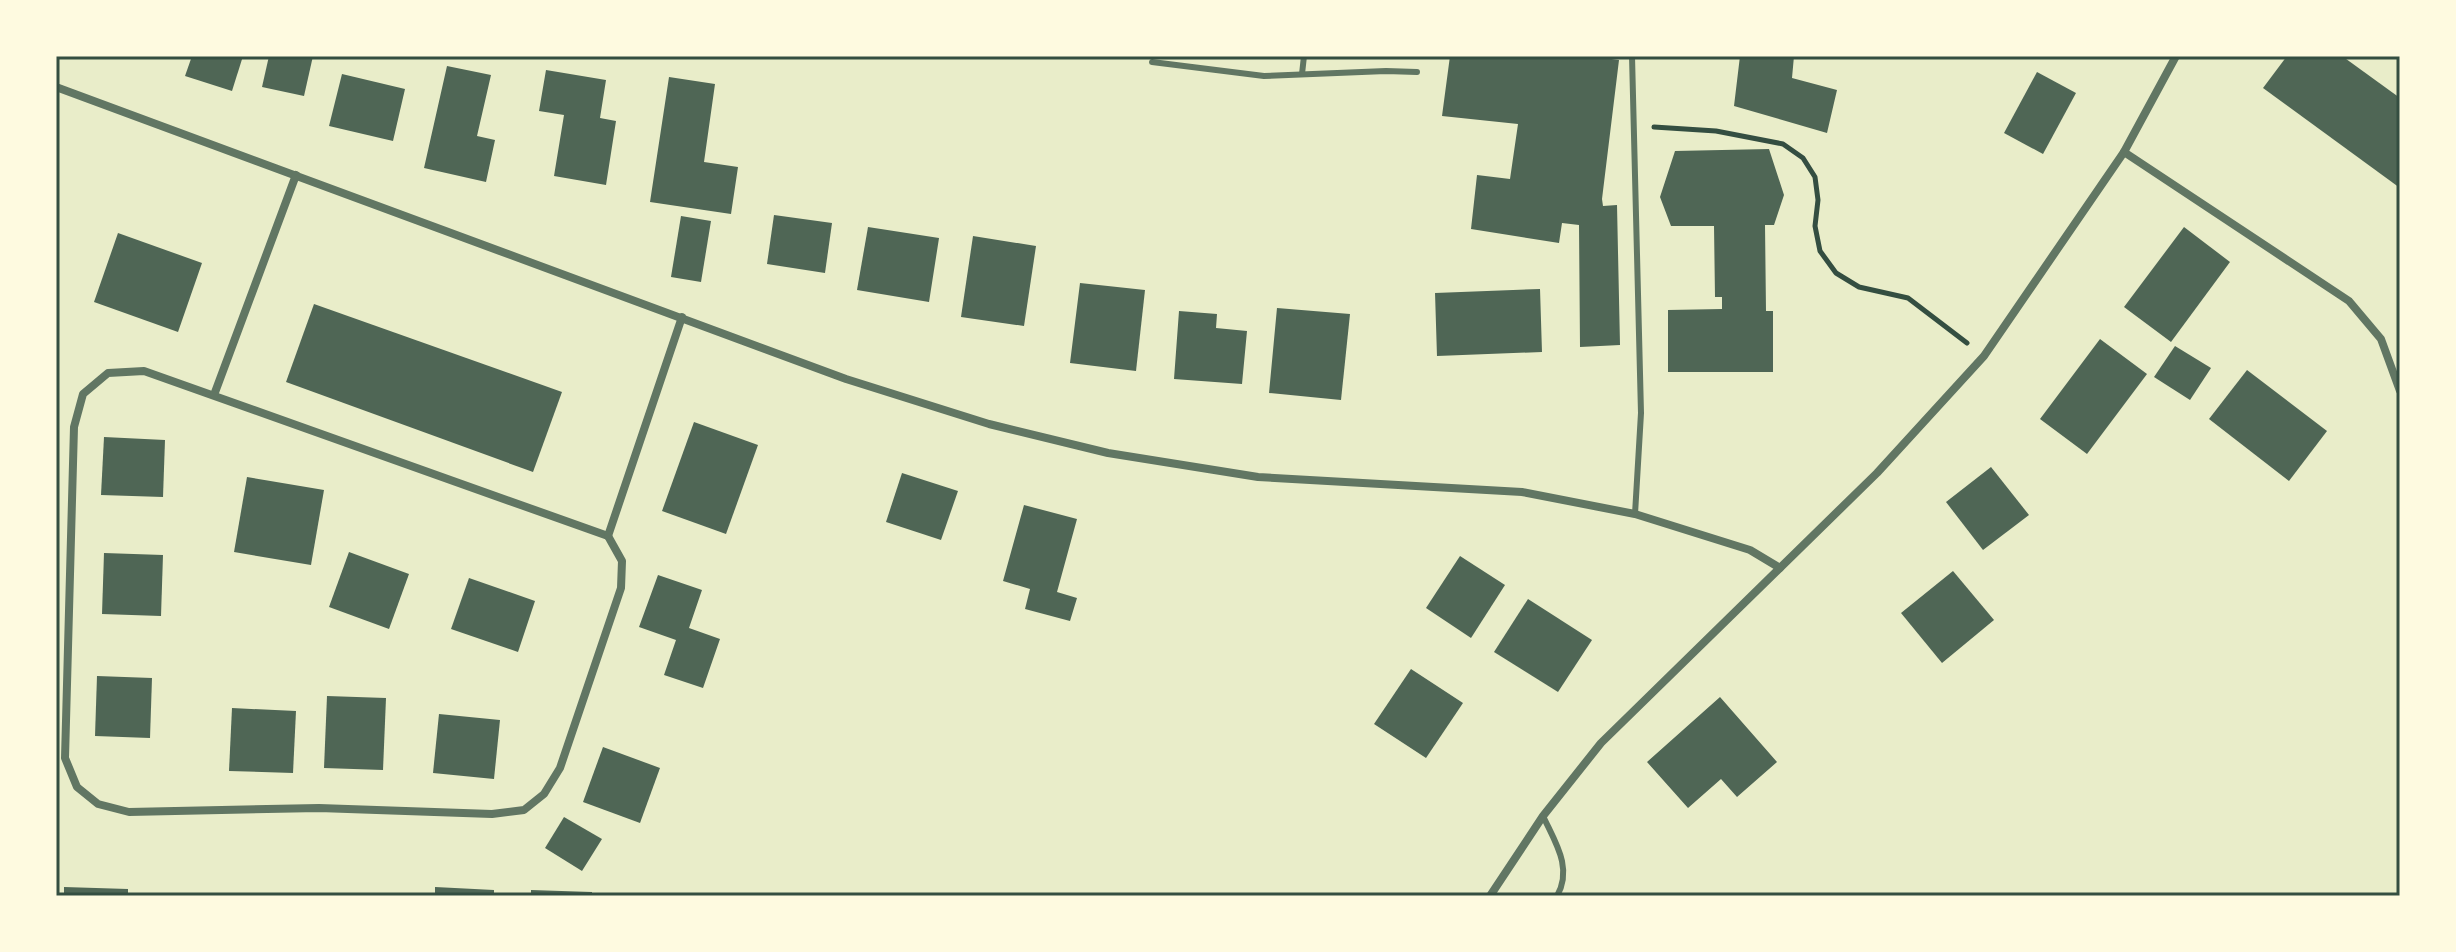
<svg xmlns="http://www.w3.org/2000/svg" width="2456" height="952" font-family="Commissioner,sans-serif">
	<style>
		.building { fill: #4f6655 }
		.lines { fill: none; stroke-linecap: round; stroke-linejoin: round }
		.path { stroke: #344e41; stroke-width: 5 }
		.service { stroke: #617663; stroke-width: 6 }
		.minor { stroke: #617663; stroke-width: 8 }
		.neatline { fill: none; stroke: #344e41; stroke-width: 3 }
	</style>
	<rect width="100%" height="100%" fill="#e9edc9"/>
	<g class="building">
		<polygon points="192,56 243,56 232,91 185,76"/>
		<polygon points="269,56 313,56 304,96 262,87"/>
		<polygon points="1450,56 1589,56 1619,60 1602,199 1603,206 1617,205 1620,345 1580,347 1579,225 1562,223 1559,243 1471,229 1477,175 1510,179 1518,124 1442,116"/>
		<polygon points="1740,56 1794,56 1792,78 1837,90 1827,133 1734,106"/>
		<polygon points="2287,56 2342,56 2400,98 2400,188 2263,88"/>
		<polygon points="447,66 491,75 477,136 495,140 486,182 424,168"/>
		<polygon points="546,70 606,80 600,118 616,121 606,185 554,176 564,115 539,111"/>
		<polygon points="2037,72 2076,93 2043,154 2004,133"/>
		<polygon points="342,74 405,89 393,141 329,126"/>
		<polygon points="669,77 715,84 704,162 738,167 731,214 650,202"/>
		<polygon points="1769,149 1784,195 1774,225 1765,225 1766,311 1773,311 1773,372 1668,372 1668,310 1722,309 1722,297 1715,297 1714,226 1671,226 1660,197 1675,151"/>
		<polygon points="774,215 832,223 825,273 767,264"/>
		<polygon points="681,216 711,221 701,282 671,277"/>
		<polygon points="868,227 939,238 929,302 857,290"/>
		<polygon points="2184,227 2230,262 2171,342 2124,307"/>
		<polygon points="118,233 202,263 178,332 94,302"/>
		<polygon points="973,236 1036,246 1024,326 961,317"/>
		<polygon points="1080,283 1145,290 1136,371 1070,363"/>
		<polygon points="1540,289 1542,352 1437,356 1435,293"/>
		<polygon points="314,304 562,392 533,472 286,382"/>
		<polygon points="1277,308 1350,314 1341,400 1269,393"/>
		<polygon points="1179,311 1217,314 1216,328 1247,331 1242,384 1174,379"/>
		<polygon points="2100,339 2147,374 2087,454 2040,419"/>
		<polygon points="2175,346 2211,368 2190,400 2154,377"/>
		<polygon points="2247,370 2327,431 2289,481 2209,419"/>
		<polygon points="694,422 758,445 726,534 662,511"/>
		<polygon points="104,437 165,440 163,497 101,495"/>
		<polygon points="1991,467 2029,515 1983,550 1946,502"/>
		<polygon points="902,473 958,491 941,540 886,522"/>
		<polygon points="247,477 324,490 311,565 234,552"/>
		<polygon points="1024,505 1077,519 1057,592 1077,598 1070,621 1025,609 1030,589 1003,581"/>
		<polygon points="349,552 409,574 389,629 329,607"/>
		<polygon points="104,553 163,555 161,616 102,614"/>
		<polygon points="1460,556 1505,585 1471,638 1426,608"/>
		<polygon points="1953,571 1994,620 1942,663 1901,613"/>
		<polygon points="658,575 702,590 689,628 720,639 703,688 664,675 676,640 639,627"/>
		<polygon points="469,578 535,601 518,652 451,629"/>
		<polygon points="1528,599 1592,640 1558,692 1494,652"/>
		<polygon points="1411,669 1463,703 1426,758 1374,724"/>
		<polygon points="97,676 152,678 150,738 95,736"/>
		<polygon points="327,696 386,698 383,770 324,768"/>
		<polygon points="1720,697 1777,762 1737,797 1721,779 1688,808 1647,762"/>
		<polygon points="232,708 296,711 293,773 229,771"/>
		<polygon points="439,714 500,720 494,779 433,773"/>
		<polygon points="603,747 660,768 640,823 583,802"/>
		<polygon points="564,817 602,839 582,871 545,848"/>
		<polygon points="64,887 128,889 128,896 64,896"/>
		<polygon points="435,887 494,890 494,896 435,896"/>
		<polygon points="531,890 592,892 592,896 531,896"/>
	</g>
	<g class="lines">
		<polyline class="path" points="1654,127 1716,131 1783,144 1803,158 1815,177 1818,200 1815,226 1820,251 1836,273 1859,287 1908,298 1967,343"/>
		<g class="service">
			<polyline points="1632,56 1641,413 1635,514"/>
			<polyline points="1152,62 1264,76 1386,71 1417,72"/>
			<polyline points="1302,74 1304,56"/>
			<path d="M1543 816C1555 842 1573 868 1557 896"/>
		</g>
		<g class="minor">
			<polyline points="56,87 846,379 989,424 1108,453 1258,477 1522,492 1635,514 1750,550 1780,568"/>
			<polyline points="2124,152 2349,301 2381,339 2400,391"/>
			<polygon points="144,371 608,536 622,561 621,588 560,768 544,794 524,810 492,814 319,808 129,812 98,804 77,787 65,758 74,427 83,394 108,373"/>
			<polyline points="214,395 296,175"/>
			<polyline points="608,536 682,317"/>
			<polyline points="1490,896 1543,816 1601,743 1877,473 1984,356 2124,152 2176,56"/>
		</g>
	</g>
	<rect width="2456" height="952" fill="none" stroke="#fefae0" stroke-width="116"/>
	<rect x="58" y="58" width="2340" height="836" class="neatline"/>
</svg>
